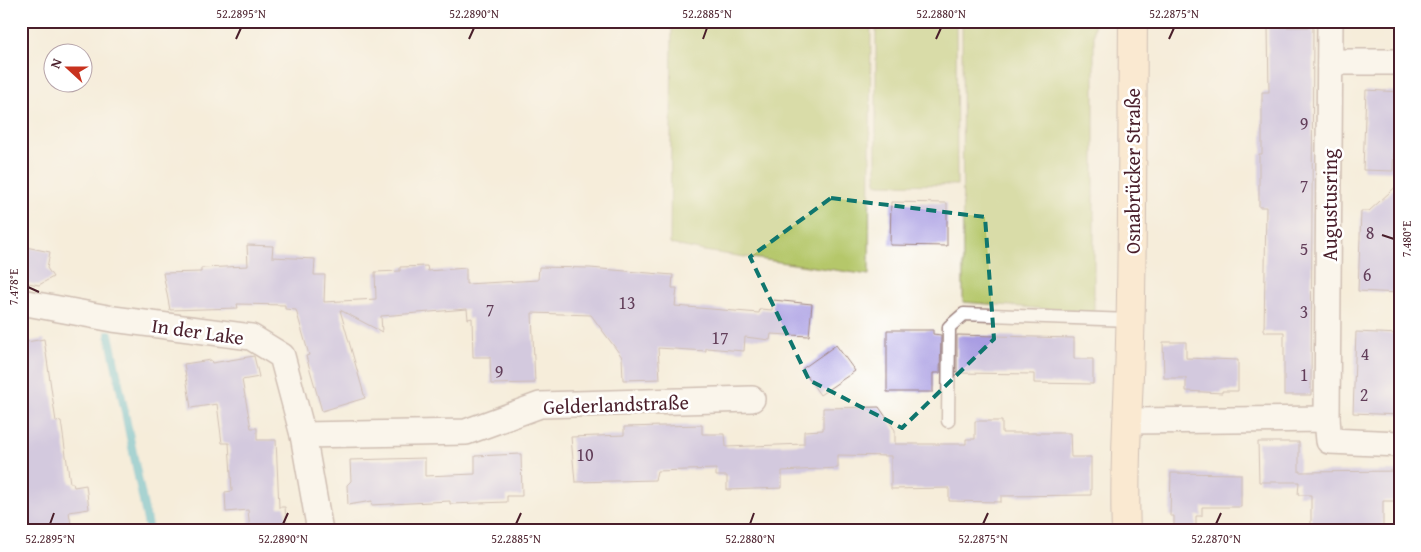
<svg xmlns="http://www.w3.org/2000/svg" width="1421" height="552" font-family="'Gentium Book Plus',serif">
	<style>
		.green { fill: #b5c76a; stroke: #80734a }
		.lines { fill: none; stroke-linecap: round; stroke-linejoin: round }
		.stream { stroke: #48b3c6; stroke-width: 8 }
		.building { fill: #a99de2 }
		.lane-casing { stroke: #a08682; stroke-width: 15 }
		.street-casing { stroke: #a08682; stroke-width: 28 }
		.secondary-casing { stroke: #a08682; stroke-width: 30 }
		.lane { stroke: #fff; stroke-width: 12 }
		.street { stroke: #fff; stroke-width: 25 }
		.secondary { stroke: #fee4c5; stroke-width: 28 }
		.marked { fill: none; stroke: #0f766e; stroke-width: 4; stroke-dasharray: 10 6; stroke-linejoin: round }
		.ticks { fill: none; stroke: #4a1f2b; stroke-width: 2 }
		.labels { text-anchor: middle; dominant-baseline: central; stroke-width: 5; stroke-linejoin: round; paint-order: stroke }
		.number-label { font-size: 18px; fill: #623e59 }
		.street-label { font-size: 20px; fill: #4a1f2b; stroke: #fff }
		.neatline { fill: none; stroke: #4a1f2b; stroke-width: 2 }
		.ticks-label { font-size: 12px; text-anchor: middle; fill: #4a1f2b }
	</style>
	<rect width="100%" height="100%" fill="#fff"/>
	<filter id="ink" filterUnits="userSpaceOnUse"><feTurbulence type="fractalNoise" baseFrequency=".02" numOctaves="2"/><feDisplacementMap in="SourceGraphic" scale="10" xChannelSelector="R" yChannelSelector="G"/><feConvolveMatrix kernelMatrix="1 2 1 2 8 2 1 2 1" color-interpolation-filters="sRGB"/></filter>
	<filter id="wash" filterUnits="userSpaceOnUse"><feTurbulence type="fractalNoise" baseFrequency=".0096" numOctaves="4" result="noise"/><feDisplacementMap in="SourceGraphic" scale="20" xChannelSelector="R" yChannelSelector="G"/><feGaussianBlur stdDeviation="1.12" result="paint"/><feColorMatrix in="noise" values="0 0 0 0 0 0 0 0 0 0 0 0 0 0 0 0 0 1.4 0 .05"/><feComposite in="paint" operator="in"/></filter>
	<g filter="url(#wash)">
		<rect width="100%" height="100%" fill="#f5edda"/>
		<g class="green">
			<polygon points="672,21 871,21 869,275 704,251 670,244"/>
			<polygon points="876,21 956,21 957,185 876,184"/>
			<polygon points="962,21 1094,21 1094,313 963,302"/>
		</g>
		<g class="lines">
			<polyline class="stream" points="109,334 149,531"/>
		</g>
		<g id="blocks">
			<g class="building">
				<polygon points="1268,27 1313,27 1311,395 1284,395 1284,332 1264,332 1266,207 1259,207 1259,154 1262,154 1262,92 1269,92"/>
				<polygon points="1366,90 1400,92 1400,119 1395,119 1393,171 1363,170"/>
				<polygon points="1400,183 1400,293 1358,291 1361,211 1369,211"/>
				<polygon points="891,202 947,203 947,246 890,245"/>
				<polygon points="247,245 273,246 272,257 315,259 314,275 325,275 324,302 376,299 375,272 400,271 400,267 427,266 428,271 466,268 466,284 538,280 539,267 590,268 673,275 672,288 677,288 675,306 759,313 760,309 772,310 773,300 812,304 809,336 771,334 770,340 745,337 744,351 706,348 706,351 658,348 660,379 623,380 622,357 591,315 532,313 535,383 491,384 490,357 473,357 472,318 468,319 467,309 381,316 382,332 340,310 365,398 322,411 306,356 309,355 296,310 285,309 285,305 237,304 238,308 170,310 163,273 201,272 201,268 248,266"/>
				<polygon points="21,246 50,252 47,268 53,277 39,285 21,282"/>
				<polygon points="887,330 933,330 933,334 941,335 940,373 933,373 933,392 887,392"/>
				<polygon points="1356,332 1400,334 1400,415 1353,413"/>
				<polygon points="957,335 1074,338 1074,359 1093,359 1093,384 1034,383 1034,374 957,373"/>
				<polygon points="44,339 56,422 61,421 70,483 73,483 74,487 86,485 89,509 69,512 72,531 29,531 21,478 21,343"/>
				<polygon points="1163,342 1186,342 1186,358 1238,360 1238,391 1222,391 1222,393 1186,391 1186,378 1164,378"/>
				<polygon points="836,345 855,371 820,395 802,369"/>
				<polygon points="254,356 259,377 242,380 251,428 257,428 257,440 276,440 279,507 285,507 287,531 250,531 248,510 226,512 225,492 232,491 229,443 222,443 217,404 191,408 184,364 211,360 212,363"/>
				<polygon points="879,407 895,430 895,444 966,444 966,439 975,439 975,421 1002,421 1002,433 1070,433 1071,457 1091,457 1091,495 1001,496 1001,502 949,501 949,488 891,489 891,456 838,455 838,468 782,471 782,488 727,490 727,476 716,476 716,469 657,471 655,480 575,482 571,437 624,435 624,427 702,425 702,434 725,434 726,447 804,444 804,431 823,430 823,408"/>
				<polygon points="1258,442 1299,442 1299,472 1400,471 1400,501 1383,501 1383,531 1311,531 1311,495 1298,495 1299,482 1259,482"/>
				<polygon points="521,454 522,496 507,496 507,502 450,504 450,501 371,505 372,501 348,505 347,485 351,481 350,460 425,458 425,476 475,474 475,456"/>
				<polygon points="1171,473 1241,474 1241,507 1202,507 1202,516 1196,516 1196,530 1174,530 1174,516 1170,516"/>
			</g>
		</g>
	</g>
	<g filter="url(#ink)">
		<use href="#blocks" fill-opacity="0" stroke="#a08682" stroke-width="1"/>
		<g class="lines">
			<g class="lane-casing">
				<polyline id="lane" points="948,421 949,327 964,314 1131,320"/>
			</g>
			<g class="street-casing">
				<g id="street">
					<polyline points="1330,62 1400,62"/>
					<polyline points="21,302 113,319 251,337 282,356 303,435 320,531"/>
					<polyline points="1327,419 1330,21"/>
					<polyline points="1129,421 1327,419 1329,441 1400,444"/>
					<polyline points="303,435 466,432 540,405 752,399"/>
				</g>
			</g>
			<g class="secondary-casing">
				<path id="secondary" d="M1126 531C1123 467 1129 404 1130 341 1133 234 1132 128 1133 21"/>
			</g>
			<use href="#lane" class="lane"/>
			<use href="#street" class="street"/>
			<use href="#secondary" class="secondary"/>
		</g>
	</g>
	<path d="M0 0H1421V552H0ZM831 198 985 217 994 339 902 428 809 380 750 257Z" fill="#f5edda" fill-opacity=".55" fill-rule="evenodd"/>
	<path class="marked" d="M831 198 985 217 994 339 902 428 809 380 750 257Z"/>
	<path class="ticks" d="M236 39 241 28M469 39 474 28M703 39 707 28M936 39 941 28M1169 39 1174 28M1382 235 1394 239M28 287 39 292M50 524 54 513M283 524 288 513M516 524 521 513M750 524 754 513M983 524 988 513M1216 524 1221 513"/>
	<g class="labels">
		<g class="number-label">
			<text x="1304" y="123">9</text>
			<text x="1304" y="185">7</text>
			<text x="1370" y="232">8</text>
			<text x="1304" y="248">5</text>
			<text x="1367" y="274">6</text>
			<text x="627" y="302">13</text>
			<text x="490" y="309">7</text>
			<text x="1304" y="311">3</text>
			<text x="720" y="337">17</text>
			<text x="1365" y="353">4</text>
			<text x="499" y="371">9</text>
			<text x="1304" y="374">1</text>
			<text x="1364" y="394">2</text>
			<text x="585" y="454">10</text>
		</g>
		<g class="street-label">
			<text transform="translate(1132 171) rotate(-90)">Osnabrücker Straße</text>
			<text transform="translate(1329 205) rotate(-90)">Augustusring</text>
			<text transform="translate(198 331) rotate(8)">In der Lake</text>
			<text transform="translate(616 404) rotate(-2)">Gelderlandstraße</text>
		</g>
	</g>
	<rect width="1421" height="552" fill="none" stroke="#fff" stroke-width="55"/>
	<g transform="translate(68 68) rotate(291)"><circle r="24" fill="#ffffff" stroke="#b7a5aa"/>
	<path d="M0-4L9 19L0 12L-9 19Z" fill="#c8321e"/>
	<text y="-8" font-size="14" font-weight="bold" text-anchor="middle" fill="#4a1f2b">N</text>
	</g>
	<rect x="28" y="28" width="1366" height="496" class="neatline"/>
	<g class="ticks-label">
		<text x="241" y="18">52.2895°N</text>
		<text x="474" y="18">52.2890°N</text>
		<text x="707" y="18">52.2885°N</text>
		<text x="941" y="18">52.2880°N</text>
		<text x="1174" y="18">52.2875°N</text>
		<text transform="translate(1407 239) rotate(-90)" y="4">7.480°E</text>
		<text transform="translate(14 287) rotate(-90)" y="4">7.478°E</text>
		<text x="50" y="543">52.2895°N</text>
		<text x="283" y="543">52.2890°N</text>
		<text x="516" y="543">52.2885°N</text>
		<text x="750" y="543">52.2880°N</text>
		<text x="983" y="543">52.2875°N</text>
		<text x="1216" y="543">52.2870°N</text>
	</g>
</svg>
